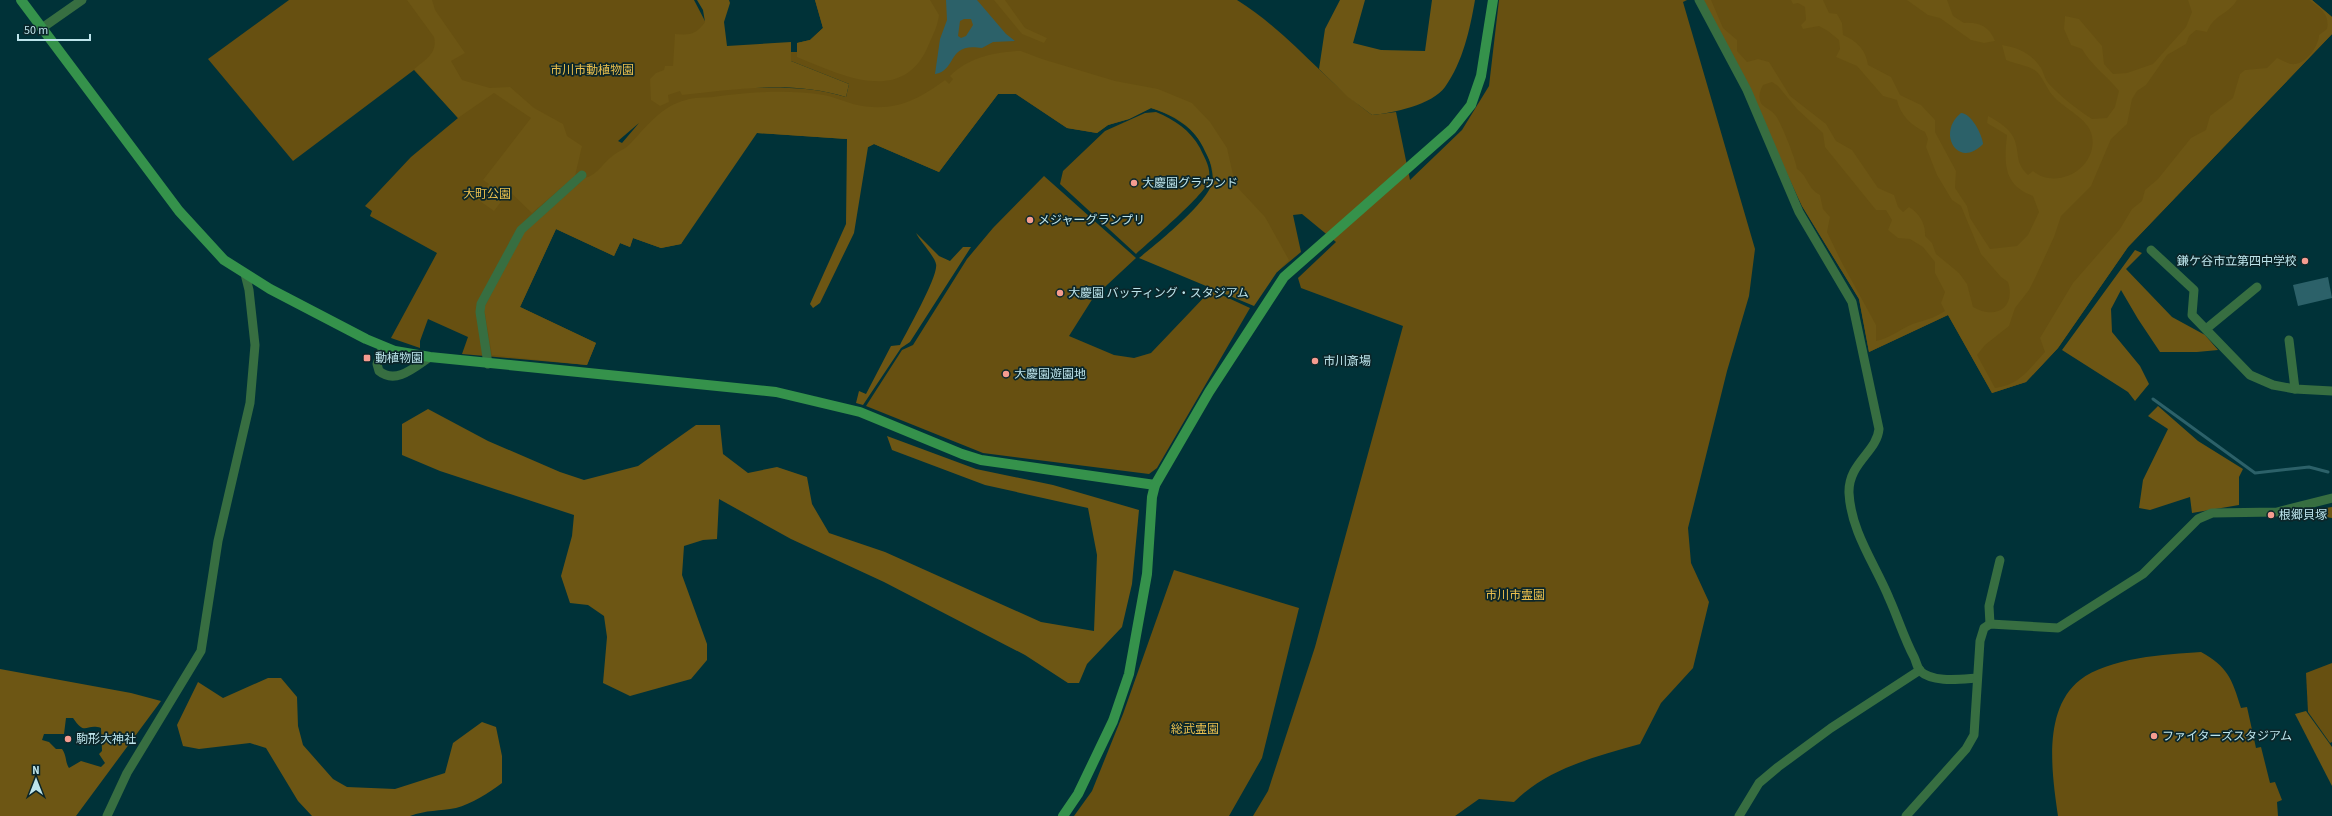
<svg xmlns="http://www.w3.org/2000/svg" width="2332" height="816" font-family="'Source Sans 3','Noto Sans JP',sans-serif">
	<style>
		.green { fill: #675011; fill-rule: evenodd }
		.forest { fill: #6d5614; fill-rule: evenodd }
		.water { fill: #2c6169; fill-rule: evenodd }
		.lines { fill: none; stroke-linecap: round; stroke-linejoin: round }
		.stream { stroke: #2c6169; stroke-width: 3 }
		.street { stroke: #376e41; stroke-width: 9 }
		.secondary { stroke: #35924b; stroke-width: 10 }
		.poi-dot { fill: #f59c90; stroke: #0b262a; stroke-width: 1.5 }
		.labels { text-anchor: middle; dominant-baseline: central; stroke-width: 3.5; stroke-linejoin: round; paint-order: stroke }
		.park-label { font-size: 12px; fill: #ebc04e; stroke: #0b262a }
		.poi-label { font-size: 12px; fill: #bde4eb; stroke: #0b262a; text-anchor: start }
	</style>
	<rect width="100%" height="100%" fill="#003238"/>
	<g class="green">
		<path d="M289 0H694L740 88C776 87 811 86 846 97L849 84 791 61V52H797V43L810 40 823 28 815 0H1237C1287 31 1324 80 1372 115L1396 112 1410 180 1462 130 1489 86 1499 0H1687L1683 2 1755 249 1749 296 1727 371 1688 528 1691 563 1709 602 1693 668 1661 703 1640 744C1595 757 1548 768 1514 802L1479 799 1455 816H1253L1268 791 1315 647 1403 326 1301 288 1298 278 1336 242 1302 214 1293 215 1301 252 1277 272 1213 180C1211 142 1186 119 1151 108L1129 119 1108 125 1097 133 1067 128 1016 94H998L939 172 874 144 868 147 847 139 757 133 695 142 685 236 681 244 661 248 633 238 630 247 620 243 614 256 556 229 520 307 596 343 587 365 462 354 468 337 428 319 420 341V348L391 338 437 253 370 216 372 211 365 206 411 157 458 118 414 70 293 161 208 59ZM639 123 622 143 618 141Z"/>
		<polygon points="1703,0 2312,0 2332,17 2332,34 2128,247 2058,348 2026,382 1992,393 1948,315 1869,352 1859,299 1802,206 1748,89"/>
		<path d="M1156 112C1175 120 1190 130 1200 148 1205 159 1211 167 1209 180 1207 193 1149 242 1136 254L1060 184 1063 171 1105 131 1145 113Z"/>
		<polygon points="1044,176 1136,258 1093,298 1069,336 1114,355 1134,358 1151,353 1211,290 1250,308 1157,468 1149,474 983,453 866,406 902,350 913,345 967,259 993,228"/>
		<polygon points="1174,570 1299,608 1262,758 1229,816 1074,816 1092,791 1123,714"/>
		<path d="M2201 652C2228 667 2232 679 2241 708L2247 707 2256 748 2261 747 2270 783 2275 782 2282 800 2277 802 2278 816H2058C2052 774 2042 710 2080 680 2108 658 2166 654 2201 652Z"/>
		<polygon points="2332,663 2332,742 2330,743 2308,712 2306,673"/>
	</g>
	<g class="forest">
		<path d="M407 0H432L435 10 465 53 451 61 462 80 490 88 510 87 534 108 563 124 567 136 582 146 575 176 532 213 509 191 494 211 477 199 489 184 483 180 531 118 494 93 458 118 414 69C425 60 438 53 434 37Z"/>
		<path d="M697 0H729L730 3 724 22 727 46 791 42V61L849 84 846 97C792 80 737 89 682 95L680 91 668 95 669 102 660 106 651 100 650 79 656 73 664 70 665 66H673L675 34C689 35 696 35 705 22L703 10Z"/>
		<path d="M815 0H930L939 15C938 25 933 35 929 44 904 107 841 75 797 57V43L810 40 823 28Z"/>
		<polygon points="994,0 1005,0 1025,28 1047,38 1044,43 1022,34"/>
		<path d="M1340 0H1365L1353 43 1381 50 1425 51 1432 0H1475C1470 29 1463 62 1445 87 1432 105 1393 113 1372 115L1348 97 1319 69 1325 29Z"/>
		<path d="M1703 0H1711L1723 28 1737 40V51L1747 62 1758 59 1769 62 1790 96 1826 124 1836 141 1852 150 1878 188 1894 195 1898 207 1903 212 1909 207C1919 213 1926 224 1925 236L1932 243 1936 254 1959 273 1967 284 1973 307C1995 320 2016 308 2008 282L2001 277 1981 254 1961 206 1952 200 1937 175 1926 147 1928 139 1925 132C1912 126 1900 115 1897 100L1883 96 1857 66 1836 57 1840 49 1839 40 1828 31 1819 26 1803 29 1801 25 1806 20 1805 7 1798 3 1793 4 1791 0H1823L1829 13 1837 14 1842 23 1843 35C1857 41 1866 50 1868 65L1891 77 1900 95 1921 105 1935 120V132L1956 171 1955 188 1967 206 1970 218 1990 249 2017 246 2028 235 2039 212 2033 196C2003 185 2004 163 2007 135L1987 123 1988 116C1998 121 2012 130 2015 141 2020 157 2015 162 2028 175L2033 171C2057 191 2098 168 2092 136 2089 119 2065 109 2054 97 2047 90 2044 79 2037 72 2031 66 2015 64 2006 60L2002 45C2019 48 2031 53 2041 68 2044 73 2045 80 2049 84 2061 97 2077 109 2092 119L2107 118 2115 107 2119 91C2107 76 2091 65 2082 49L2071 45 2064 29 2065 16 2079 19 2102 46 2104 64 2113 74 2127 73 2153 64 2186 27 2192 12 2188 0H2237C2227 16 2215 13 2207 32L2196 30 2189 36 2186 44 2167 55 2146 85 2137 91 2132 99 2127 124 2111 139 2091 186 2061 216 2054 237 2036 276 2029 290 2015 308 2009 326 1985 345 1977 355 1995 388C2020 385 2029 369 2045 352L2040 338 2073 283 2120 229 2132 209 2142 201 2145 190 2158 179 2191 138 2206 130 2210 116 2233 98 2240 74 2245 70 2267 68 2277 58C2282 60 2290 65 2295 64 2307 63 2319 45 2319 35L2327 29C2330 14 2320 8 2309 0H2312L2332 17V34L2128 247 2058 348 2026 382 1992 393 1948 315 1869 352 1859 299 1802 206 1748 89ZM1772 82 1778 86 1797 109 1823 133 1825 147 1876 210H1886L1892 220 1888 230 1898 238 1910 239 1923 247 1935 262V273L1945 292 1941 303 1945 311C1936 317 1929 319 1919 322 1903 326 1892 338 1876 341V325L1841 261 1827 232 1830 217 1823 209 1820 195C1806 187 1809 177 1797 169 1797 163 1780 119 1775 115 1772 110 1764 108 1761 103 1758 96 1760 91 1763 85Z"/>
		<path d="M1907 0H1947L1953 16 1964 23C1979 22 1989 26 1995 41L1984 43 1971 40 1940 18 1928 15Z"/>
		<path d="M1016 51H1021L1042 59 1115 81 1158 89 1192 103 1210 122 1227 148 1234 179 1238 188 1265 217 1289 260 1277 272 1254 306 1139 258C1156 244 1212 200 1213 179 1214 166 1208 158 1203 147 1192 125 1174 115 1151 108L1129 119 1108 125 1097 133 1067 128 1016 94H998L939 172 874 144 868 147 854 233 820 303 813 308 810 304 846 224 847 139 757 133 681 244 661 248 633 238 630 247 620 243 614 256 556 229 520 307 596 343 587 365 492 355 484 308 524 232 585 178C595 176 602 165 610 158 616 152 624 150 630 144 646 127 661 106 686 100 694 97 704 98 713 97 749 92 787 89 824 95 834 97 843 101 853 104 892 113 915 102 945 80L949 84 953 79 950 76C968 58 991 53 1016 51Z"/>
		<path d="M916 233 939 256 950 261 963 247H971L910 342 901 348 863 405 856 403 859 391 866 394 891 346 900 345C907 331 939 275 936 264 935 257 920 241 916 233Z"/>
		<polygon points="2135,250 2142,253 2126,269 2172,317 2205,335 2218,350 2197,352 2160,352 2138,319 2121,290 2111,309 2112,332 2140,366 2149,384 2135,401 2128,392 2062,350"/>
		<polygon points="2158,406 2198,441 2243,469 2239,477 2239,505 2192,513 2190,497 2150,510 2139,508 2143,480 2168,429 2148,416"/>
		<polygon points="428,409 488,441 560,472 584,480 638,466 696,425 720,425 723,454 748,473 777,467 807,477 812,504 829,533 885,552 1041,622 1094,631 1097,555 1088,508 985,485 892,450 887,436 976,469 1053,485 1139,510 1132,584 1122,627 1087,664 1079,683 1068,683 1025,655 884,582 791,539 719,499 717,539 703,540 684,546 682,575 707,644 707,660 691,679 630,696 603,683 607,637 604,616 588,605 570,603 561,576 572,536 574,515 440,471 402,455 402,424"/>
		<polygon points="2332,507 2332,518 2296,513"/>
		<path d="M0 669 131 693 161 701 76 816H0ZM66 718H73C86 737 85 723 101 728L102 751 99 754 105 763 101 767 81 761 69 768C65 762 67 756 62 749H56L49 742 42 740 44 734H64Z"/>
		<path d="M268 678H281L297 697 298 726 303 745 333 779 347 787 395 789 445 773 453 743 482 722 496 727 502 756V783C489 793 471 804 456 808 440 811 426 810 410 816H312L298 801 266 748 250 743 199 749 183 746 177 725 198 682 223 698Z"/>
		<polygon points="2306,711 2332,747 2332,786 2295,714"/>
	</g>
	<g class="water">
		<path d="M946 0H977L1006 34 1015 41 993 42 982 48C946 42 958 70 935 74L940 39 947 20ZM964 19H971L973 25 966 36 961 38 958 36 960 21Z"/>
		<path d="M1961 113C1971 113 1982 134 1983 144 1958 170 1936 133 1961 113Z"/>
		<polygon points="2328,277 2332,298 2298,306 2293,285"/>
	</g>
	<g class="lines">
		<polyline class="stream" points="2153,399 2255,473 2309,467 2328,472"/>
		<g class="street">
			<path d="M1699 0 1747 90 1799 212 1852 302 1879 429C1877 452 1848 463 1849 493 1851 532 1875 564 1889 598 1898 618 1904 638 1914 657 1916 661 1917 667 1920 671 1933 683 1961 679 1977 678"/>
			<polyline points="42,28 82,0"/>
			<polyline points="2151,250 2194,290 2192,315 2250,375 2273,385 2295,389 2332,391"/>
			<polyline points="2206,329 2257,287"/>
			<polyline points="2289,340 2295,389"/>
			<path d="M383 347 377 364 379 371C396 385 415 367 430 357"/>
			<polyline points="488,364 480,312 481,304 521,230 582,175"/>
			<polyline points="1990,624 1989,606 2000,560"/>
			<polyline points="107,816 127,773 201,651 218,541 250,403 255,345 249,290 245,274"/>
			<polyline points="1739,816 1759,783 1778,767 1831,728 1920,670"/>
			<polyline points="1906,816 1966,749 1974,735 1980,641 1984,628 1990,624 2058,628 2143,574 2198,519 2212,513 2277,512 2332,498"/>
		</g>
		<g class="secondary">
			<polyline points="21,0 179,211 224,260 270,289 366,339 395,351 430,357 776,392 860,412 962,454 981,460 1155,485"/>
			<polyline points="1063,816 1078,794 1113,721 1129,674 1147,574 1152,497 1155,485 1209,392 1284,277 1452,129 1471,105 1481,76 1493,0"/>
		</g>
	</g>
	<g class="poi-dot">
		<circle cx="1134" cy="183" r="4"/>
		<circle cx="1030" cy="220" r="4"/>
		<circle cx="2305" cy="261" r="4"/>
		<circle cx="1060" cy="293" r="4"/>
		<rect x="363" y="354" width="8" height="8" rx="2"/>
		<circle cx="1315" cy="361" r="4"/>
		<circle cx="1006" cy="374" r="4"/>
		<circle cx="2271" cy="515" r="4"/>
		<circle cx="2154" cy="736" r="4"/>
		<circle cx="68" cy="739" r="4"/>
	</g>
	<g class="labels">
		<g class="park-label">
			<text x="592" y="70">市川市動植物園</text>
			<text x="487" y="194">大町公園</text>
			<text x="1515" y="595">市川市霊園</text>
			<text x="1195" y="729">総武霊園</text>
		</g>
		<g class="poi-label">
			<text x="1142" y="183">大慶園グラウンド</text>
			<text x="1038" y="220">メジャーグランプリ</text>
			<text x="2297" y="261" text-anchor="end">鎌ケ谷市立第四中学校</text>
			<text x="1068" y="293">大慶園 バッティング・スタジアム</text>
			<text x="375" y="358">動植物園</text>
			<text x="1323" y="361">市川斎場</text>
			<text x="1014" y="374">大慶園遊園地</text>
			<text x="2279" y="515">根郷貝塚</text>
			<text x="2162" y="736">ファイターズスタジアム</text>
			<text x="76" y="739">駒形大神社</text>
		</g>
	</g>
	<g transform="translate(36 780)" stroke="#0b262a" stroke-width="3" paint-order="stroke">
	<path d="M0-3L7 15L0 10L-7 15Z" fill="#bde4eb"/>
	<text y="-6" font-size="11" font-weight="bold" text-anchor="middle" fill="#bde4eb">N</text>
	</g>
	<path d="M18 34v6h72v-6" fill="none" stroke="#bde4eb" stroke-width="2"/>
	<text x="24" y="34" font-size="12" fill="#bde4eb" stroke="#0b262a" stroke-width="3" paint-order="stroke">50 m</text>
</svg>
